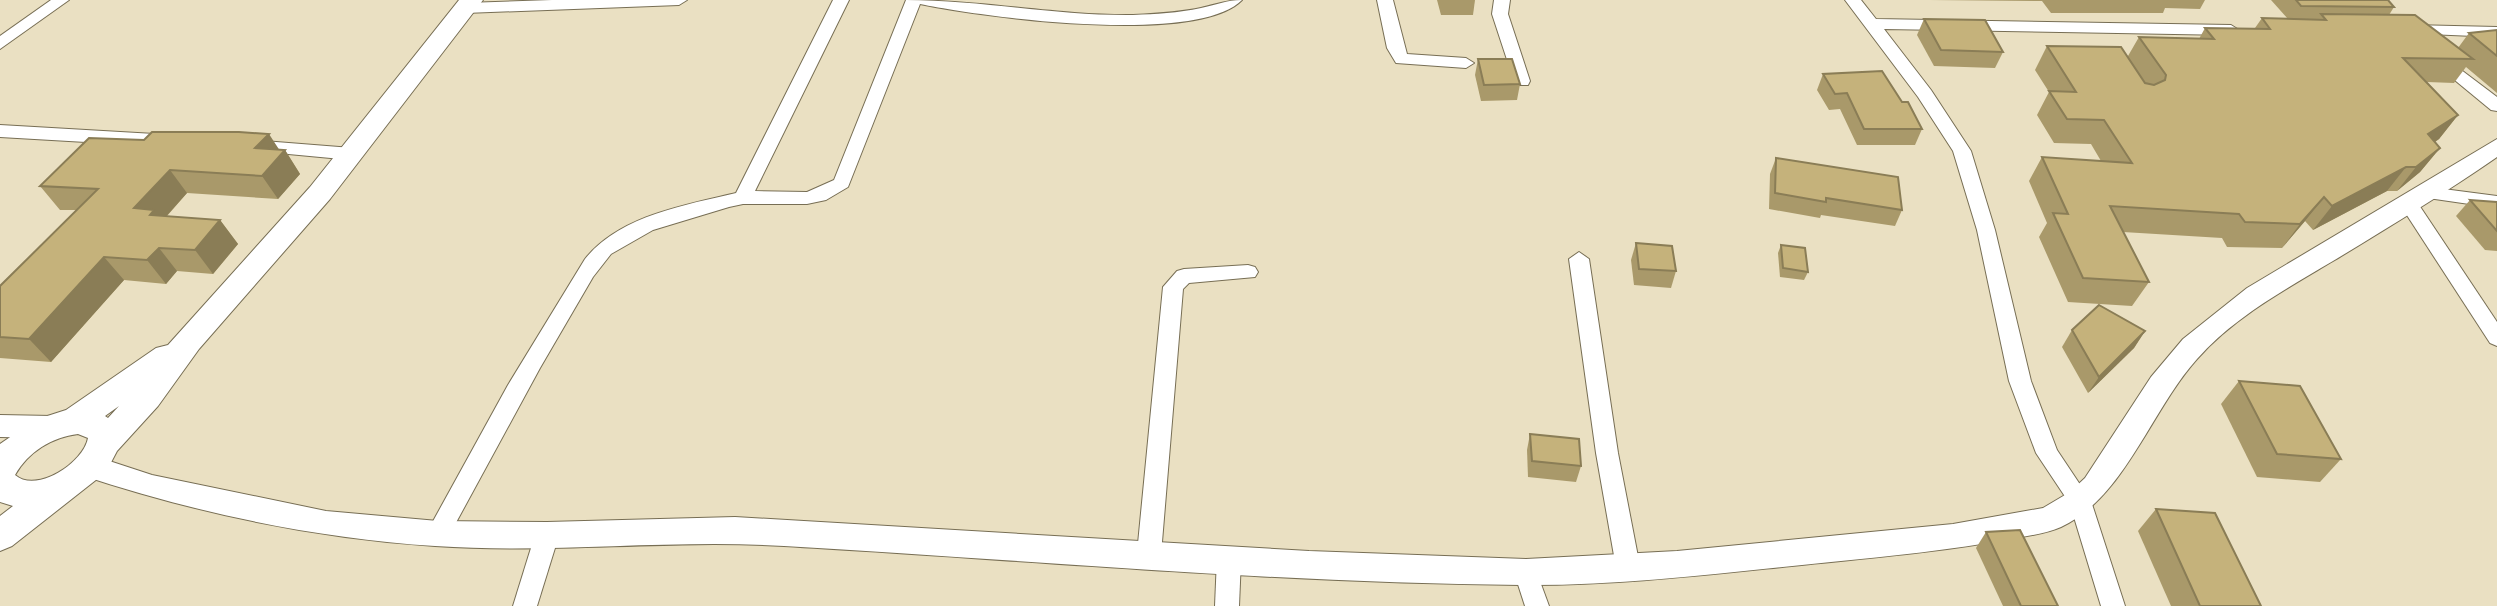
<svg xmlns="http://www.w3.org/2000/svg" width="2497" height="606" font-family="'Alegreya Sans',sans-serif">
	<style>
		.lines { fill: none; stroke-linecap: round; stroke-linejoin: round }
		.minor-casing { stroke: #776e54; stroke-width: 2 }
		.tertiary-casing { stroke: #776e54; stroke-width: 2 }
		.secondary-casing { stroke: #776e54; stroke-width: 2 }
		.minor { fill: #fff; fill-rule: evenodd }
		.tertiary { fill: #fff; fill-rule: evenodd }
		.secondary { fill: #fff; fill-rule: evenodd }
		.wall { fill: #a9996a }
		.shaded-wall { fill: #8a7d56 }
		.building { fill: #c5b27b; stroke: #8a7d56; stroke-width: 2 }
	</style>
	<rect width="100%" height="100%" fill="#eae0c2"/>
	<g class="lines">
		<g class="minor-casing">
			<g id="minor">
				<polygon points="51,0 69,0 0,49 0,36"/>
				<polygon points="552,0 687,0 679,5 465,13 457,8 465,3"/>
				<path d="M833 0H849L755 191 807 192 834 180 906 0C982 0 1057 16 1133 15 1156 14 1178 13 1201 8 1216 5 1226 0 1242 0 1197 46 982 17 920 4L848 187 826 200 807 204H743L729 207 653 230 611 254 593 277 540 368 446 541 438 544 430 541 426 534 508 385 585 259C619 216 685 205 736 193Z"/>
				<polygon points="1377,0 1393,0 1407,54 1466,58 1474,63 1466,68 1396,63 1387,48"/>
				<polygon points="1494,0 1510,0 1508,14 1530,81 1528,85 1516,85 1514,81 1492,14"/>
				<polygon points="1845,0 1861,0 1876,19 2231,25 2239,30 2231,35 1884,29 1931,90 1971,151 1995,230 2031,381 2057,450 2091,501 2125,606 2101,606 2070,504 2036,453 2009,381 1977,230 1953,151 1918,97"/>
				<polygon points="2411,25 2497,27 2497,37 2405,33 2403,30"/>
				<polygon points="2440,54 2497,97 2497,111 2491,110 2434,63 2432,59"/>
				<polygon points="0,125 172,135 181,141 172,147 0,137"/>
				<polygon points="252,140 352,148 361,154 352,160 246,150 243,146 246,142"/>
				<polygon points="2428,187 2497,196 2497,208 2421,197 2419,193"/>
				<polygon points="2408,197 2415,199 2497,322 2497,346 2490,343 2399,203"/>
				<polygon points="1579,252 1589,259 1618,453 1640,567 1636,574 1628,577 1620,574 1616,567 1596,453 1569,259"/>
				<polygon points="1248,265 1255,267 1258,272 1255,277 1189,283 1183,289 1161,554 1157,561 1149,564 1141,561 1137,554 1163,287 1177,271 1184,269"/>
				<polygon points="547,525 555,528 559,535 537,606 513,606 535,535 539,528"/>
				<polygon points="1229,548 1237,551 1241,558 1239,606 1215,606 1217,558 1221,551"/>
				<polygon points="1526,562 1534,565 1549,606 1525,606 1514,572 1518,565"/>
			</g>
		</g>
		<g class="tertiary-casing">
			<g id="tertiary">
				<path d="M2497 139V157C2444 194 2389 227 2333 261 2286 289 2234 317 2197 359 2151 410 2124 498 2061 527 2045 534 2027 536 2010 539 1951 550 1891 556 1831 562 1728 572 1624 586 1521 585 1275 583 1029 560 784 546 668 539 551 554 435 546 314 538 196 513 81 475L77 467 81 459 91 455 152 475 326 511 438 521 547 522 735 517 1309 551 1526 559 1677 551 1953 524 2043 508 2070 492 2085 478 2151 377 2183 339 2247 288Z"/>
				<polygon points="0,415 52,416 62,419 66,427 62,435 52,438 0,437"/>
			</g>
		</g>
		<g class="secondary-casing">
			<path id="secondary" d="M459 0H483L330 199 199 349 158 406 117 451 106 472 12 546 0 551V516L13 506 0 502V444L35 420 66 410 156 348 168 345 310 187ZM119 406 108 418 105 416ZM78 434 88 438C84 462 37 494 15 475 28 452 52 437 78 434Z"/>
		</g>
		<use href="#minor" class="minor"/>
		<use href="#tertiary" class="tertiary"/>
		<use href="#secondary" class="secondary"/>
	</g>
	<g class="wall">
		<polygon points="1437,0 1475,0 1473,15 1441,15"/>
		<polygon points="1930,0 2205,0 2200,9 2165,8 2163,13 2051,13 2042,1"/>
		<polygon points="2271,0 2388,0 2394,7 2389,15 2458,48 2469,33 2497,30 2497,93 2466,67 2454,83 2427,82 2458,115 2439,139 2435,142 2440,148 2420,172 2397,191 2387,191 2313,230 2305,221 2282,248 2227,247 2222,238 2123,232 2149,282 2132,306 2068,302 2039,237 2047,223 2029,181 2042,157 2101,161 2091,144 2054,143 2037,115 2049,92 2035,70 2047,46 2128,56 2139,37 2199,39 2205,28 2255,28 2262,18 2288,19"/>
		<polygon points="1924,19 2003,52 1995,68 1934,66 1917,35"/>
		<polygon points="1478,59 1520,84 1517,100 1481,101 1475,75"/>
		<polygon points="1823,74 1902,102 1922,129 1915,145 1857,145 1840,109 1829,110 1817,90"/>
		<polygon points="285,150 300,174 278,199 187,193 167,216 220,220 238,244 213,274 177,271 166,284 124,280 51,362 0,358 0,286 76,210 60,210 40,186"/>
		<polygon points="1776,158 1902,210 1895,226 1821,215 1820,218 1769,209 1770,174"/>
		<polygon points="2470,200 2497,202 2497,251 2485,250 2456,216"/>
		<polygon points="1636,243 1676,271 1671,288 1634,285 1631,260"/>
		<polygon points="1781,245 1808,272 1804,280 1780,277 1778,253"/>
		<polygon points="2072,330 2145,331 2134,348 2088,393 2062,347"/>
		<polygon points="2239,381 2341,459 2320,482 2257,477 2221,404"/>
		<polygon points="1530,434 1581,466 1576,482 1528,477 1527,450"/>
		<polygon points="2156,509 2261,606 2171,606 2138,531"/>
		<polygon points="1986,532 2058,606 2003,606 1976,548"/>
	</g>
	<g class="shaded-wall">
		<polygon points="2458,115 2439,139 2409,159 2428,134"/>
		<polygon points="269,134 282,154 285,150 300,174 278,199 262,176 255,148"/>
		<polygon points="2440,148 2420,172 2397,191 2416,167"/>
		<polygon points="2406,167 2387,191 2313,230 2332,206"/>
		<polygon points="170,170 187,193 162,221 134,208"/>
		<polygon points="2324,197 2305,221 2282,248 2300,224"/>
		<polygon points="220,220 238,244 213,274 195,250"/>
		<polygon points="159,248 177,271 166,284 147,260"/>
		<polygon points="104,257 124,280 51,362 29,339"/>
		<polygon points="2145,331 2134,348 2088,393 2099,377"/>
	</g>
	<g class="building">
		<polygon points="2296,0 2388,0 2394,7 2301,6"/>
		<polygon points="2321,14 2415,15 2473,59 2403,58 2458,115 2428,134 2440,148 2416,167 2406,167 2332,206 2324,197 2300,224 2245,222 2239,214 2110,206 2149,282 2083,278 2053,213 2068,214 2042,157 2132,163 2104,120 2067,119 2049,91 2076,92 2047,46 2121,47 2145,83 2154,85 2165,80 2166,75 2139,37 2214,39 2205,28 2270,29 2262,18 2326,20"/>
		<polygon points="1924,19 1985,20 2003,52 1941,50"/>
		<polygon points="2497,30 2497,56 2469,33"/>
		<polygon points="1478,59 1512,59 1520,84 1484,85"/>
		<polygon points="1882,71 1902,102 1908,102 1922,129 1864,129 1847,93 1835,94 1823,74"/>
		<polygon points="152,132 239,132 269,134 255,148 285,150 262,176 170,170 134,208 154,210 150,215 220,220 195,250 159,248 147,260 104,257 29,339 0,337 0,286 98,189 40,186 89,138 144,140"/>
		<polygon points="1776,158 1898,177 1902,210 1826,198 1826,202 1775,193"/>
		<polygon points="2470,200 2497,202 2497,231"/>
		<polygon points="1636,243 1672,246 1676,271 1639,269"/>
		<polygon points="1781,245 1805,248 1808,272 1783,268"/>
		<polygon points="2099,305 2145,331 2099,377 2072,330"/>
		<polygon points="2239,381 2300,386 2341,459 2277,454"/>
		<polygon points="1530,434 1579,439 1581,466 1532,461"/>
		<polygon points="2156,509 2215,513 2261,606 2200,606"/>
		<polygon points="2020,530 2058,606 2021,606 1986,532"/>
	</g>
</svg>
